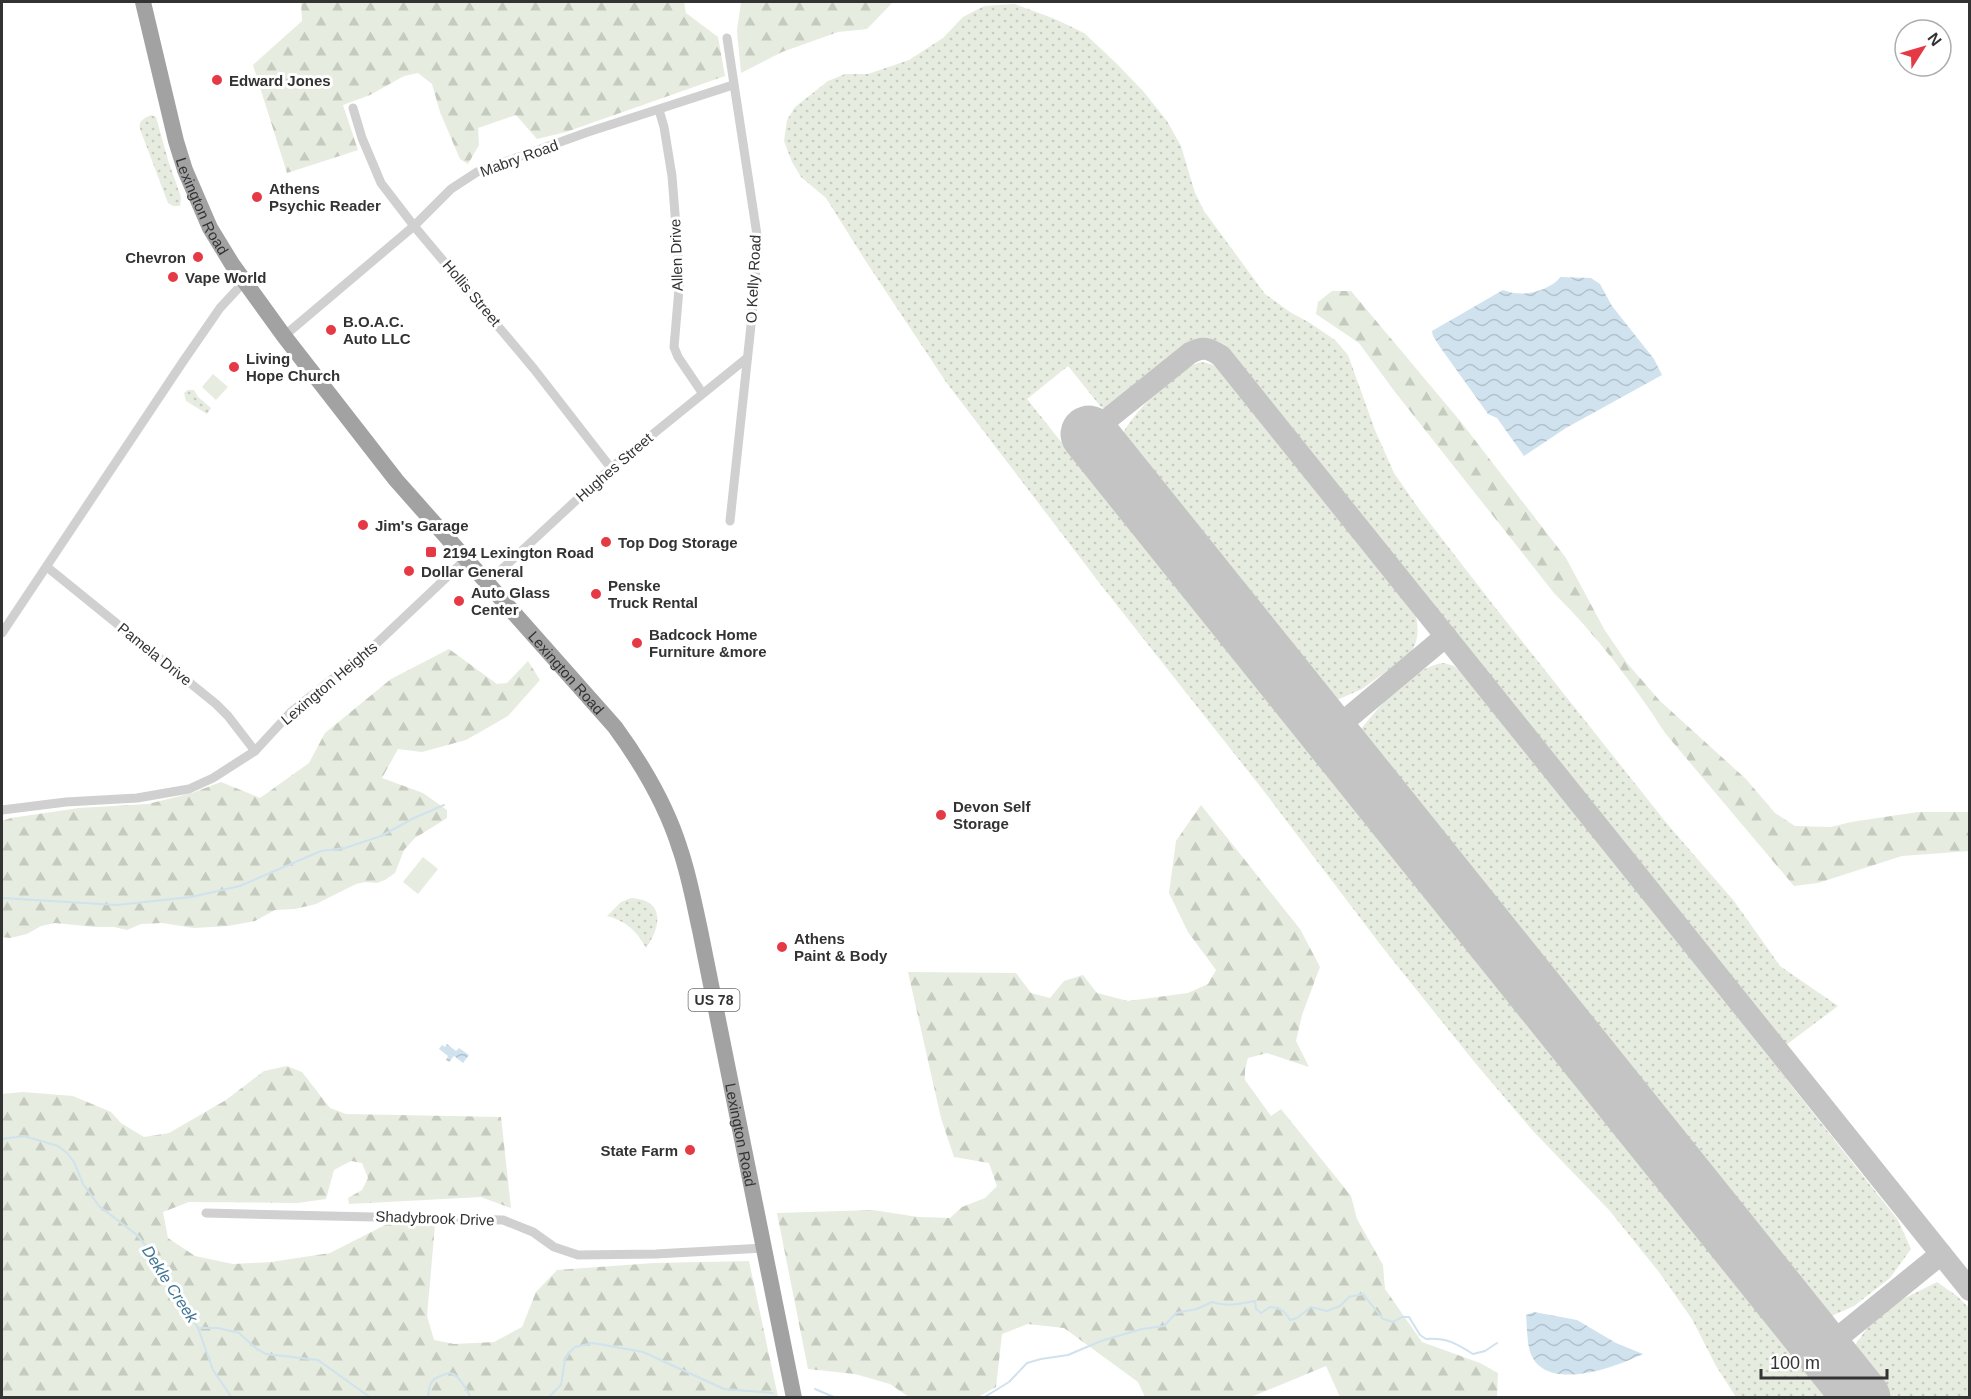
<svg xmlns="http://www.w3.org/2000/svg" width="1971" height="1399" font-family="Helvetica,sans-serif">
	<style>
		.green { fill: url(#green-dots) }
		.forest { fill: url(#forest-firs) }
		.pitch { fill: #e6ecdf }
		.water { fill: url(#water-waves) }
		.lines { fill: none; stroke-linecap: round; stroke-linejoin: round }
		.stream { stroke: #cfe2ee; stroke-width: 2 }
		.taxiway { stroke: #c4c4c4; stroke-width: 22 }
		.runway { stroke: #c4c4c4; stroke-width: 57 }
		.minor { stroke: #d0d0d0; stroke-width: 9 }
		.trunk { stroke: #a2a2a2; stroke-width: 16 }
		.poi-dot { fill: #e63946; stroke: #fff; stroke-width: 2 }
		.labels { text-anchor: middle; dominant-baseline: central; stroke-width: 6; stroke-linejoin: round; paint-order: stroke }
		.shield { fill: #fff; stroke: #707070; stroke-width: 1.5 }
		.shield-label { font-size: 14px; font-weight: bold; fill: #333 }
		.poi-label { font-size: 15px; font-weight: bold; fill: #333; stroke: #fff; text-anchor: start }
		.street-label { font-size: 15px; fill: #333; stroke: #fff }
		.water-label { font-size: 16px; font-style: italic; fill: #3f7597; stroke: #fff }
	</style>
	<defs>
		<pattern id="green-dots" width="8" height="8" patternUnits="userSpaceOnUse" patternTransform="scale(1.5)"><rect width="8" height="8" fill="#e6ecdf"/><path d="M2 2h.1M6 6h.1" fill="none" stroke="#c6cbc0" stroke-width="1.8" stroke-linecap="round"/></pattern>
		<pattern id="forest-firs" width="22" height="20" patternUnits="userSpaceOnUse" patternTransform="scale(1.5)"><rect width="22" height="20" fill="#e6ecdf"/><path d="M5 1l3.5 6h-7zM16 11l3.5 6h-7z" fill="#c6cbc0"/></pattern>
		<pattern id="water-waves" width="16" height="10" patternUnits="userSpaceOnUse" patternTransform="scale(1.5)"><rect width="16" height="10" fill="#cfe2ee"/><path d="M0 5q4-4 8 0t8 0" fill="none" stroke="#b2c2cd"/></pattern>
	</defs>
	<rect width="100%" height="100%" fill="#fff"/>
	<g class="green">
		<path d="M1015 4 1055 19 1084 33 1115 62 1143 91 1167 121 1181 146 1195 193 1204 211 1265 294 1290 312 1310 323 1335 340 1348 355 1375 430 1394 473 1419 509 1494 606 1668 825 1734 901 1780 966 1838 1006 1786 1045 1227 347C1215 338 1203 336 1189 342L1106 409 1101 407 1068 366 1027 399 1062 443 1068 440 1835 1397H1736L1716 1366 1692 1319 1659 1272 1609 1210 1533 1131 1476 1064 1383 948 1263 790 1101 585 946 382 865 260 826 198 801 177 792 162 784 141 787 120 795 107 828 81 845 74H868L909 60 943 38 963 17 984 6Z"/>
		<path d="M151 115 156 117 168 160 180 194 181 199 180 206H173L168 203 140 129C138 121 144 118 151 115Z"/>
		<path d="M1202 362 1214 365 1225 374 1415 613C1419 629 1419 640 1410 654L1362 689 1330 703 1120 439C1129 416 1178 366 1202 362Z"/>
		<polygon points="188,390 194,390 198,397 211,408 207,414 186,401 184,393"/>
		<path d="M1444 663 1454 666 1468 678 1898 1220 1911 1249 1890 1278 1854 1306 1823 1320 1359 740 1358 733C1375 710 1414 665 1444 663Z"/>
		<path d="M631 898C666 900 661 927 646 948 637 931 626 921 607 916L621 902Z"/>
		<polygon points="1937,1282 1957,1296 1969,1308 1969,1397 1885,1397 1850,1352 1868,1327 1897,1302"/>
	</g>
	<g class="forest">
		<polygon points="301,2 684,2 686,13 718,37 725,76 566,132 537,139 516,115 478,128 479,145 468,164 460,159 440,112 432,84 418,73 404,76 370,95 343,105 358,150 287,173 253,65 302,21"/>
		<polygon points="741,2 893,2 867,29 838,32 782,52 741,73 737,30"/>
		<path d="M1332 291H1351L1461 422 1566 558 1604 629 1627 663 1660 701 1746 779 1775 813 1795 826 1831 827 1851 822 1918 812H1969V851L1902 856 1818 883 1794 886 1665 733C1633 683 1596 635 1554 593L1395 392 1359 343 1316 314 1318 302Z"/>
		<polygon points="449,649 497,684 507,683 528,661 540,680 508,716 466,740 422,752 398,749 382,778 423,793 447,810 447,818 415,838 404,850 395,873 385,880 377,883 365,882 356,884 316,904 295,909 275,910 255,921 228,926 194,928 162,923 141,924 127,930 114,927 95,927 55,923 41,926 27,934 10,938 2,937 2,821 11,818 79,808 148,804 192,793 221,782 260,798 309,763 325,733 391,679"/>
		<polygon points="1201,805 1300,929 1320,967 1302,1015 1296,1041 1309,1067 1267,1053 1248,1058 1245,1069 1245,1080 1271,1116 1281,1109 1351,1196 1357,1219 1383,1265 1385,1289 1422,1342 1480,1363 1498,1373 1497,1397 1340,1397 1326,1366 1251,1397 1145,1397 1138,1382 1064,1328 1028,1324 1002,1334 996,1387 978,1397 909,1397 890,1384 855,1374 808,1369 777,1213 873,1210 918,1217 950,1218 962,1207 985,1198 997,1186 989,1163 954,1157 941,1118 908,972 1016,973 1031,993 1050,998 1064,981 1083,975 1097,993 1128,1001 1188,993 1208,984 1216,970 1188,932 1169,893 1176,841"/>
		<polygon points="287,1066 302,1072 330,1108 346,1114 501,1117 511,1208 481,1197 349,1204 348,1198 362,1190 368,1178 362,1163 351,1161 334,1170 326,1199 297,1203 189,1202 163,1212 168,1238 195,1256 233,1264 271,1262 330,1253 391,1222 435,1225 427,1316 434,1340 454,1344 494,1342 522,1327 536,1292 557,1270 654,1263 749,1261 778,1397 2,1397 2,1094 23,1092 73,1096 111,1112 121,1123 144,1137 169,1133 226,1100 264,1071"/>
	</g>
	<g class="pitch">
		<polygon points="213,374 228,387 216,400 202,387"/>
		<polygon points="423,857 438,869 418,894 403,882"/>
	</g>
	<g class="water">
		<path d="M1561 277 1591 278 1600 284 1612 306 1654 359 1662 375 1566 428 1524 456 1497 418 1488 414 1440 347 1433 336 1432 331 1503 290C1522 298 1547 292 1561 277Z"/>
		<polygon points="447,1044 456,1051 459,1048 469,1055 463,1063 454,1056 449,1062 446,1060 448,1056 439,1049 442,1045 445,1047"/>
		<path d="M1534 1312 1577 1320 1616 1343 1643 1354C1616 1367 1545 1394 1530 1352 1527 1341 1527 1326 1526 1315Z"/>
	</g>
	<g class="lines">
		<g class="stream">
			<polyline points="2,898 117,905 191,897 240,886 321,851 345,848 381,836 414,818 444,805"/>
			<polyline points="2,1139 24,1136 58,1146 67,1153 74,1162 83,1184 99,1206 137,1235 150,1251 198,1328 213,1370 232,1398"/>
			<polyline points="199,1328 218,1328 239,1333 257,1349 266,1354 318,1360 371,1398"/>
			<polyline points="815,1389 836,1398"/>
			<path d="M428 1398C429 1385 430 1379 443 1375 446 1374 449 1372 453 1374 461 1378 467 1390 471 1398"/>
			<polyline points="548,1398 561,1385 565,1360 569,1353 575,1347 593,1343 643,1352 724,1389 773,1393"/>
			<path d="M983 1398 1009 1382 1027 1363 1041 1359 1068 1355 1101 1341 1142 1329 1164 1326 1176 1313 1197 1309 1212 1302C1226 1307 1241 1304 1255 1301L1256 1309 1261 1313 1270 1307C1281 1308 1285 1311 1290 1320L1297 1318 1311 1307 1327 1311 1340 1306 1349 1297 1363 1294 1383 1319 1393 1322 1402 1317H1409L1420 1335 1426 1339C1446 1337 1457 1344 1473 1354L1485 1351 1497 1343"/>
		</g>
		<g class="taxiway">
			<path d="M1089 434 1190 353C1203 346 1209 348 1221 356L1970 1290"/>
			<polyline points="1329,734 1446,636"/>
			<polyline points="1824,1349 1941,1254"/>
		</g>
		<polyline class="runway" points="1089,434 1862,1398"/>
		<g class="minor">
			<polyline points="727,38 757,235 755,288 730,521"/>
			<polyline points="353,108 362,138 381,183 414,226 534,369 611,468"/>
			<polyline points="659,110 664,127 672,176 680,277 674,347 678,357 701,391 704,392"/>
			<polyline points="284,336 414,226 451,189 477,172 588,132 733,85"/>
			<polyline points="47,567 216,704 228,716 255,751"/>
			<polyline points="487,583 611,468 747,358"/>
			<polyline points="2,633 182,363 220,308 244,282"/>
			<polyline points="2,810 66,802 137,798 189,789 213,778 255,751 291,712 376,644 466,559"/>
			<polyline points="206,1213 503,1220 533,1232 554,1247 578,1255 656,1254 764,1248"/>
		</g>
		<path class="trunk" id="s1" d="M143 2 176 141 185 170 210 228 232 264 284 336 396 480 615 727C642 764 666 804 680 849 689 875 694 903 700 930L794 1398"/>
	</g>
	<g class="poi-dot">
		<circle cx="217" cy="80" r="6"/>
		<circle cx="257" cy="197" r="6"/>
		<circle cx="198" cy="257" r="6"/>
		<circle cx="173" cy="277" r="6"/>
		<circle cx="331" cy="330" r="6"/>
		<circle cx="234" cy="367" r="6"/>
		<circle cx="363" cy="525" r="6"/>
		<circle cx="606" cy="542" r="6"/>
		<rect x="425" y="546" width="12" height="12" rx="3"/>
		<circle cx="409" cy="571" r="6"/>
		<circle cx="596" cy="594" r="6"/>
		<circle cx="459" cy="601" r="6"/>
		<circle cx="637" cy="643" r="6"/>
		<circle cx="941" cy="815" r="6"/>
		<circle cx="782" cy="947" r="6"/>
		<circle cx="690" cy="1150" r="6"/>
	</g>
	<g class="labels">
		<rect class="shield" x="688.5" y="989" width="51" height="22" rx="4.5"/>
		<g class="shield-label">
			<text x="714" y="1000">US 78</text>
		</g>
		<g class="poi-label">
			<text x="229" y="80">Edward Jones</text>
			<text x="269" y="188">Athens<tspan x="269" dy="17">Psychic Reader</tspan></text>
			<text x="186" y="257" text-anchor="end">Chevron</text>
			<text x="185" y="277">Vape World</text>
			<text x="343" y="321">B.O.A.C.<tspan x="343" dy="17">Auto LLC</tspan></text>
			<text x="246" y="358">Living<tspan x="246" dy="17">Hope Church</tspan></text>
			<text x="375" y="525">Jim's Garage</text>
			<text x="618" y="542">Top Dog Storage</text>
			<text x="443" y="552">2194 Lexington Road</text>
			<text x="421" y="571">Dollar General</text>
			<text x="608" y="585">Penske<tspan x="608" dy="17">Truck Rental</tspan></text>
			<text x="471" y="592">Auto Glass<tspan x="471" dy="17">Center</tspan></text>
			<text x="649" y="634">Badcock Home<tspan x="649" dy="17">Furniture &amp;more</tspan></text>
			<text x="953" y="806">Devon Self<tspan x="953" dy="17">Storage</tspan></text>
			<text x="794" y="938">Athens<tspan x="794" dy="17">Paint &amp; Body</tspan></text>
			<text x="678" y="1150" text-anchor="end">State Farm</text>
		</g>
		<g class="street-label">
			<text transform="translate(519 158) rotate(-20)">Mabry Road</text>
			<text stroke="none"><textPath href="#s1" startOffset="213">Lexington Road</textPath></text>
			<text transform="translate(676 255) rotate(-92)">Allen Drive</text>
			<text transform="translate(753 279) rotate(-87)">O Kelly Road</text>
			<text transform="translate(472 293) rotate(50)">Hollis Street</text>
			<text transform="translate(614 467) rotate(-41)">Hughes Street</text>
			<text transform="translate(155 654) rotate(39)">Pamela Drive</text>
			<text stroke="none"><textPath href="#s1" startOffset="807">Lexington Road</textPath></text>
			<text transform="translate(329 683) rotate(-40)">Lexington Heights</text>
			<text stroke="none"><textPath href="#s1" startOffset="1311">Lexington Road</textPath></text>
			<text transform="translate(435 1218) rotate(2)">Shadybrook Drive</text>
		</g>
		<g class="water-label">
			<text transform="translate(170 1284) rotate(57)">Dekle Creek</text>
		</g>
	</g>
	<rect width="1971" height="1399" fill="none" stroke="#333333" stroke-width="6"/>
	<g transform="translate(1923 48) rotate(53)"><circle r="28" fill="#ffffff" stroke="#adadad" stroke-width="1.5"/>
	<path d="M0-4.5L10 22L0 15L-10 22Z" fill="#e63946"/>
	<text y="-9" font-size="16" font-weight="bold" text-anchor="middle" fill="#333333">N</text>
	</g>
	<path d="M1761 1369v9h126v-9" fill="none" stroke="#333333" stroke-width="3"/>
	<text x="1770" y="1369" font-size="18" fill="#333333" stroke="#ffffff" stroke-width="4.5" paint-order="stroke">100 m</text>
</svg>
